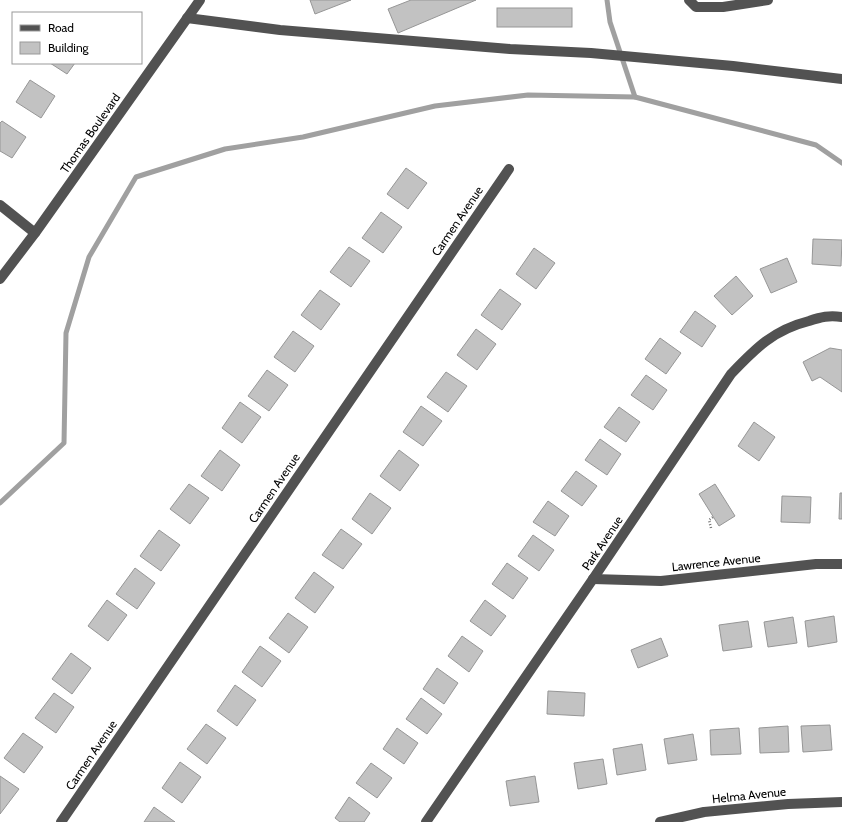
<svg xmlns="http://www.w3.org/2000/svg" width="842" height="822" font-family="Cabin,sans-serif">
	<style>
		.lines { fill: none; stroke-linecap: round; stroke-linejoin: round }
		.stream { stroke: #a0a0a0; stroke-width: 5 }
		.building { fill: #c2c2c2; stroke: #969696 }
		.path { stroke: #747474; stroke-width: 2.5; stroke-dasharray: 1 2; stroke-linecap: butt }
		.minor { stroke: #525252; stroke-width: 10 }
		.labels { text-anchor: middle; dominant-baseline: central; stroke-width: 4; stroke-linejoin: round; paint-order: stroke }
		.street-label { font-size: 12px; fill: #000; stroke: #fff }
	</style>
	<rect width="100%" height="100%" fill="#fff"/>
	<g class="lines">
		<g class="stream">
			<polyline points="607,0 610,22 635,97"/>
			<polyline points="0,503 64,443 66,333 89,257 136,177 225,149 303,137 435,106 528,95 635,97 816,145 842,163"/>
		</g>
	</g>
	<g class="building">
		<polygon points="310,0 351,0 315,14"/>
		<polygon points="411,0 476,0 398,33 388,9"/>
		<rect x="497" y="8" width="75" height="19"/>
		<polygon points="50,63 75,63 67,74"/>
		<polygon points="30,80 55,96 41,118 16,102"/>
		<polygon points="2,121 26,137 12,158 0,151 0,123"/>
		<polygon points="406,168 427,183 408,209 387,194"/>
		<polygon points="381,212 402,227 383,253 362,238"/>
		<polygon points="813,239 842,240 841,266 812,264"/>
		<polygon points="349,247 370,261 351,287 330,272"/>
		<polygon points="534,248 555,263 536,289 516,274"/>
		<polygon points="787,258 797,282 771,293 760,269"/>
		<polygon points="736,276 753,296 732,315 714,296"/>
		<polygon points="500,289 521,304 502,330 481,315"/>
		<polygon points="320,290 340,304 321,330 301,315"/>
		<polygon points="695,311 716,326 702,347 680,332"/>
		<polygon points="476,329 496,344 477,370 457,355"/>
		<polygon points="293,331 314,346 295,372 274,357"/>
		<polygon points="660,338 681,353 666,374 645,359"/>
		<polygon points="830,348 842,350 842,392 820,377 812,381 803,362"/>
		<polygon points="267,370 288,385 269,411 248,396"/>
		<polygon points="446,372 467,386 448,412 427,397"/>
		<polygon points="646,375 667,390 653,410 631,395"/>
		<polygon points="240,402 261,417 242,443 222,428"/>
		<polygon points="421,406 442,421 423,446 403,432"/>
		<polygon points="619,407 640,422 626,442 604,427"/>
		<polygon points="754,422 775,437 759,461 738,446"/>
		<polygon points="600,439 621,454 607,475 585,460"/>
		<polygon points="220,450 240,465 222,491 201,476"/>
		<polygon points="399,450 419,465 400,491 380,476"/>
		<polygon points="576,471 597,486 582,506 561,491"/>
		<polygon points="189,484 209,498 190,524 170,509"/>
		<polygon points="715,484 735,516 719,526 699,494"/>
		<polygon points="370,493 391,508 372,534 352,519"/>
		<polygon points="840,493 842,493 842,519 839,519"/>
		<polygon points="782,496 811,497 810,523 781,522"/>
		<polygon points="548,501 569,516 555,536 533,522"/>
		<polygon points="341,529 362,544 343,569 322,555"/>
		<polygon points="159,530 180,545 161,571 140,556"/>
		<polygon points="533,535 554,550 539,571 518,556"/>
		<polygon points="507,563 528,578 513,599 492,584"/>
		<polygon points="135,568 155,583 137,609 116,594"/>
		<polygon points="314,572 334,587 315,613 295,598"/>
		<polygon points="107,600 127,615 108,641 88,626"/>
		<polygon points="485,600 506,616 491,636 470,621"/>
		<polygon points="288,613 308,627 289,653 269,638"/>
		<polygon points="834,616 837,642 808,647 805,621"/>
		<polygon points="793,617 797,643 768,647 764,622"/>
		<polygon points="748,621 752,647 723,651 719,625"/>
		<polygon points="462,636 483,651 469,672 448,656"/>
		<polygon points="661,638 668,656 638,668 631,650"/>
		<polygon points="260,646 281,661 262,687 242,672"/>
		<polygon points="71,653 91,668 72,694 52,679"/>
		<polygon points="437,668 458,683 444,704 423,689"/>
		<polygon points="235,685 256,700 237,726 217,711"/>
		<polygon points="548,691 585,693 584,716 547,714"/>
		<polygon points="54,693 74,707 56,733 35,718"/>
		<polygon points="421,698 442,714 427,734 406,719"/>
		<polygon points="206,724 226,738 207,764 187,749"/>
		<polygon points="830,725 832,750 803,752 801,726"/>
		<polygon points="788,726 789,752 760,753 759,728"/>
		<polygon points="397,728 418,743 404,764 383,749"/>
		<polygon points="739,728 741,754 711,755 710,730"/>
		<polygon points="23,733 43,747 24,773 4,758"/>
		<polygon points="693,734 697,760 668,764 664,739"/>
		<polygon points="642,744 646,770 617,775 613,749"/>
		<polygon points="603,759 607,784 578,789 574,763"/>
		<polygon points="180,762 201,777 182,803 162,788"/>
		<polygon points="371,763 392,778 377,798 356,783"/>
		<polygon points="0,776 19,789 0,814"/>
		<polygon points="535,776 539,802 510,806 506,781"/>
		<polygon points="349,797 370,813 364,822 340,822 335,818"/>
		<polygon points="154,807 175,822 144,822"/>
	</g>
	<g class="lines">
		<polyline class="path" points="711,528 709,520 713,517"/>
		<g class="minor">
			<polyline points="689,0 696,7 723,7 768,0"/>
			<polyline points="187,18 280,30 510,49 591,53 733,66 842,79"/>
			<polyline points="0,205 35,233"/>
			<polyline points="0,279 35,233 200,0"/>
			<polyline points="593,579 661,581 816,564 842,564"/>
			<polyline points="61,822 509,169"/>
			<path d="M426 822 593 579 731 374C755 349 773 330 809 321 821 317 829 315 842 317"/>
			<polyline points="660,822 704,812 788,804 842,802"/>
		</g>
	</g>
	<g class="labels">
		<g class="street-label">
			<text transform="translate(90 133) rotate(-55)">Thomas Boulevard</text>
			<text transform="translate(457 221) rotate(-56)">Carmen Avenue</text>
			<text transform="translate(274 488) rotate(-56)">Carmen Avenue</text>
			<text transform="translate(602 543) rotate(-56)">Park Avenue</text>
			<text transform="translate(716 562) rotate(-6)">Lawrence Avenue</text>
			<text transform="translate(91 755) rotate(-56)">Carmen Avenue</text>
			<text transform="translate(749 795) rotate(-6)">Helma Avenue</text>
		</g>
	</g>
	<rect x="12" y="12" width="130" height="52" fill="#ffffff" stroke="#999999"/>
	<rect x="20" y="25" width="20" height="6" fill="#525252" stroke="#999999"/>
	<text x="48" y="32" font-size="12" fill="#000000">Road</text>
	<rect x="20" y="42" width="20" height="12" fill="#c2c2c2" stroke="#999999"/>
	<text x="48" y="52" font-size="12" fill="#000000">Building</text>
</svg>
